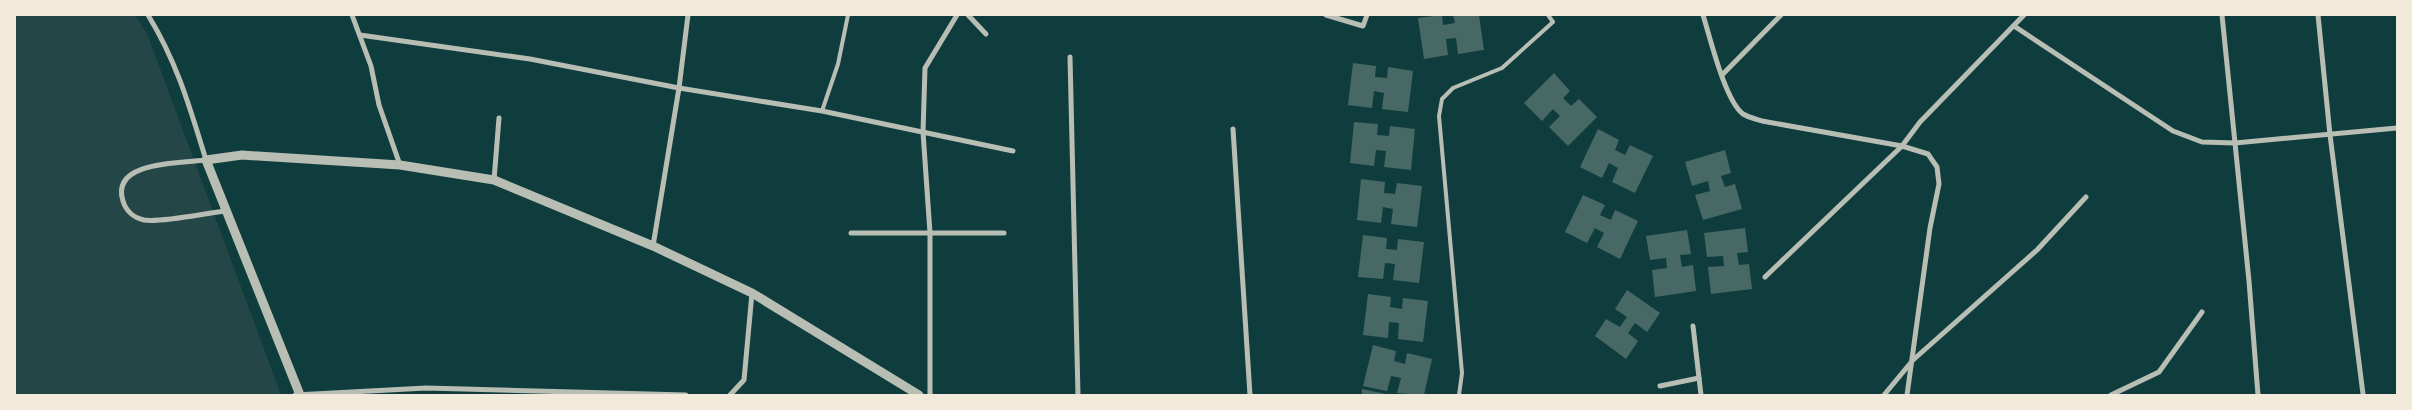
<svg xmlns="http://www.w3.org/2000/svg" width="2412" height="410" font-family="Roboto,sans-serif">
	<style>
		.green { fill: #244646 }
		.building { fill: #486865 }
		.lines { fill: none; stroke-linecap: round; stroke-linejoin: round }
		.service { stroke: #b8beb3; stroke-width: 4 }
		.minor { stroke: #b8beb3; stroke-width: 5 }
		.tertiary { stroke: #b8beb3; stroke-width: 9 }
	</style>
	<rect width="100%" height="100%" fill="#0f3d3e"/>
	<polygon class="green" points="15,15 135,15 148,36 281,395 15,395"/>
	<g class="building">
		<polygon points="1442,15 1443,25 1455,23 1453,15 1479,15 1484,50 1458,54 1456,38 1446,39 1448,55 1424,59 1418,18"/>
		<polygon points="1353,63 1376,66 1375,77 1387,78 1388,67 1413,71 1408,112 1382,109 1384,93 1374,91 1372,108 1348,105"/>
		<polygon points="1554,73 1570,91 1563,98 1571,106 1579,99 1597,117 1568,146 1549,127 1560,116 1553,109 1542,121 1524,103"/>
		<polygon points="1354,122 1378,124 1377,135 1389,136 1390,126 1415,129 1411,170 1384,167 1386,151 1376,150 1374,166 1350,163"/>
		<polygon points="1598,129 1619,140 1615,150 1625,155 1630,145 1653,156 1635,193 1612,182 1618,168 1609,163 1602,178 1580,167"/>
		<polygon points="1725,150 1731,173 1721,176 1725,187 1735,184 1742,209 1703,220 1695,195 1710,191 1708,181 1692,186 1685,162"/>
		<polygon points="1361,179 1385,182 1384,193 1395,194 1397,183 1422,186 1417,227 1391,224 1393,209 1383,207 1381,223 1357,220"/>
		<polygon points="1583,195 1605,205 1600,215 1611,220 1615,210 1638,221 1620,259 1597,247 1604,233 1595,228 1587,243 1565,232"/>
		<polygon points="1745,228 1748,252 1737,253 1739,265 1749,264 1752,289 1711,294 1708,267 1724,266 1723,256 1707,257 1704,233"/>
		<polygon points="1687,230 1691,254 1680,255 1682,267 1693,265 1696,291 1655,297 1652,270 1667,268 1666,258 1650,260 1646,236"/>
		<polygon points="1363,235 1387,238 1386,249 1397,250 1398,239 1424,242 1419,283 1393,280 1395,264 1385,263 1383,279 1358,277"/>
		<polygon points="1627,290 1660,313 1647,332 1635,323 1628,333 1638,341 1626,359 1595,336 1606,319 1620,327 1627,317 1615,309"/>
		<polygon points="1368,294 1391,297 1390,307 1402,309 1403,298 1428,301 1423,342 1398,339 1399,323 1389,322 1388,338 1363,335"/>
		<polygon points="1373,345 1396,351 1394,361 1405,364 1407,353 1432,359 1424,395 1397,393 1401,378 1391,376 1387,391 1363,386"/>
		<polygon points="1362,389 1386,394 1385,395 1362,395"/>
	</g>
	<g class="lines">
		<g class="service">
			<polyline points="822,111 838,64 848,15"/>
			<polyline points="1459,395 1462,373 1439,116 1442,99 1453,88 1502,68 1553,22 1548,15"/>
		</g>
		<g class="minor">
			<path d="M148 15C177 62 190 108 206 160 181 163 110 161 123 201 126 211 134 218 144 220 161 223 206 213 225 211"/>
			<polyline points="352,15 371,66 379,105 400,165"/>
			<polyline points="968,15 986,34"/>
			<polyline points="1326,15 1363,26 1367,15"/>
			<path d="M1703 15C1710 37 1725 101 1743 114 1748 117 1756 119 1762 121L1902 146 1928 154 1937 167 1939 184 1930 228 1907 395"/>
			<polyline points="2222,15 2249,281 2258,395"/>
			<polyline points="2318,15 2330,135 2363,394"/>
			<polyline points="2014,26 2173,131 2202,142 2235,143 2397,128"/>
			<polyline points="360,35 530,59 679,88 822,111 1013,151"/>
			<polyline points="1070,57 1078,395"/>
			<polyline points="1722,75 1781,15"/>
			<polyline points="1233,129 1250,395"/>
			<polyline points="494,180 499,118"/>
			<polyline points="851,233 1004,233"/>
			<polyline points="653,246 679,88 688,15"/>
			<polyline points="1765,277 1902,146 1920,122 2024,15"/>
			<polyline points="1693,326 1701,395"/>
			<polyline points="1660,386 1699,378"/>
			<polyline points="295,395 426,388 686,395"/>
			<polyline points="730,395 744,380 752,293"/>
			<polyline points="930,395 930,233 923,132 925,68 957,15"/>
			<polyline points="1884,395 1913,360 2037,250 2086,197"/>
			<polyline points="2111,395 2159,372 2202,312"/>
		</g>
		<polyline class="tertiary" points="300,395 206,160 242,155 400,165 494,180 653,246 752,293 919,395"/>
	</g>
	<rect width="2412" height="410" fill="none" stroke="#f1e9da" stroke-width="32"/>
</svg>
